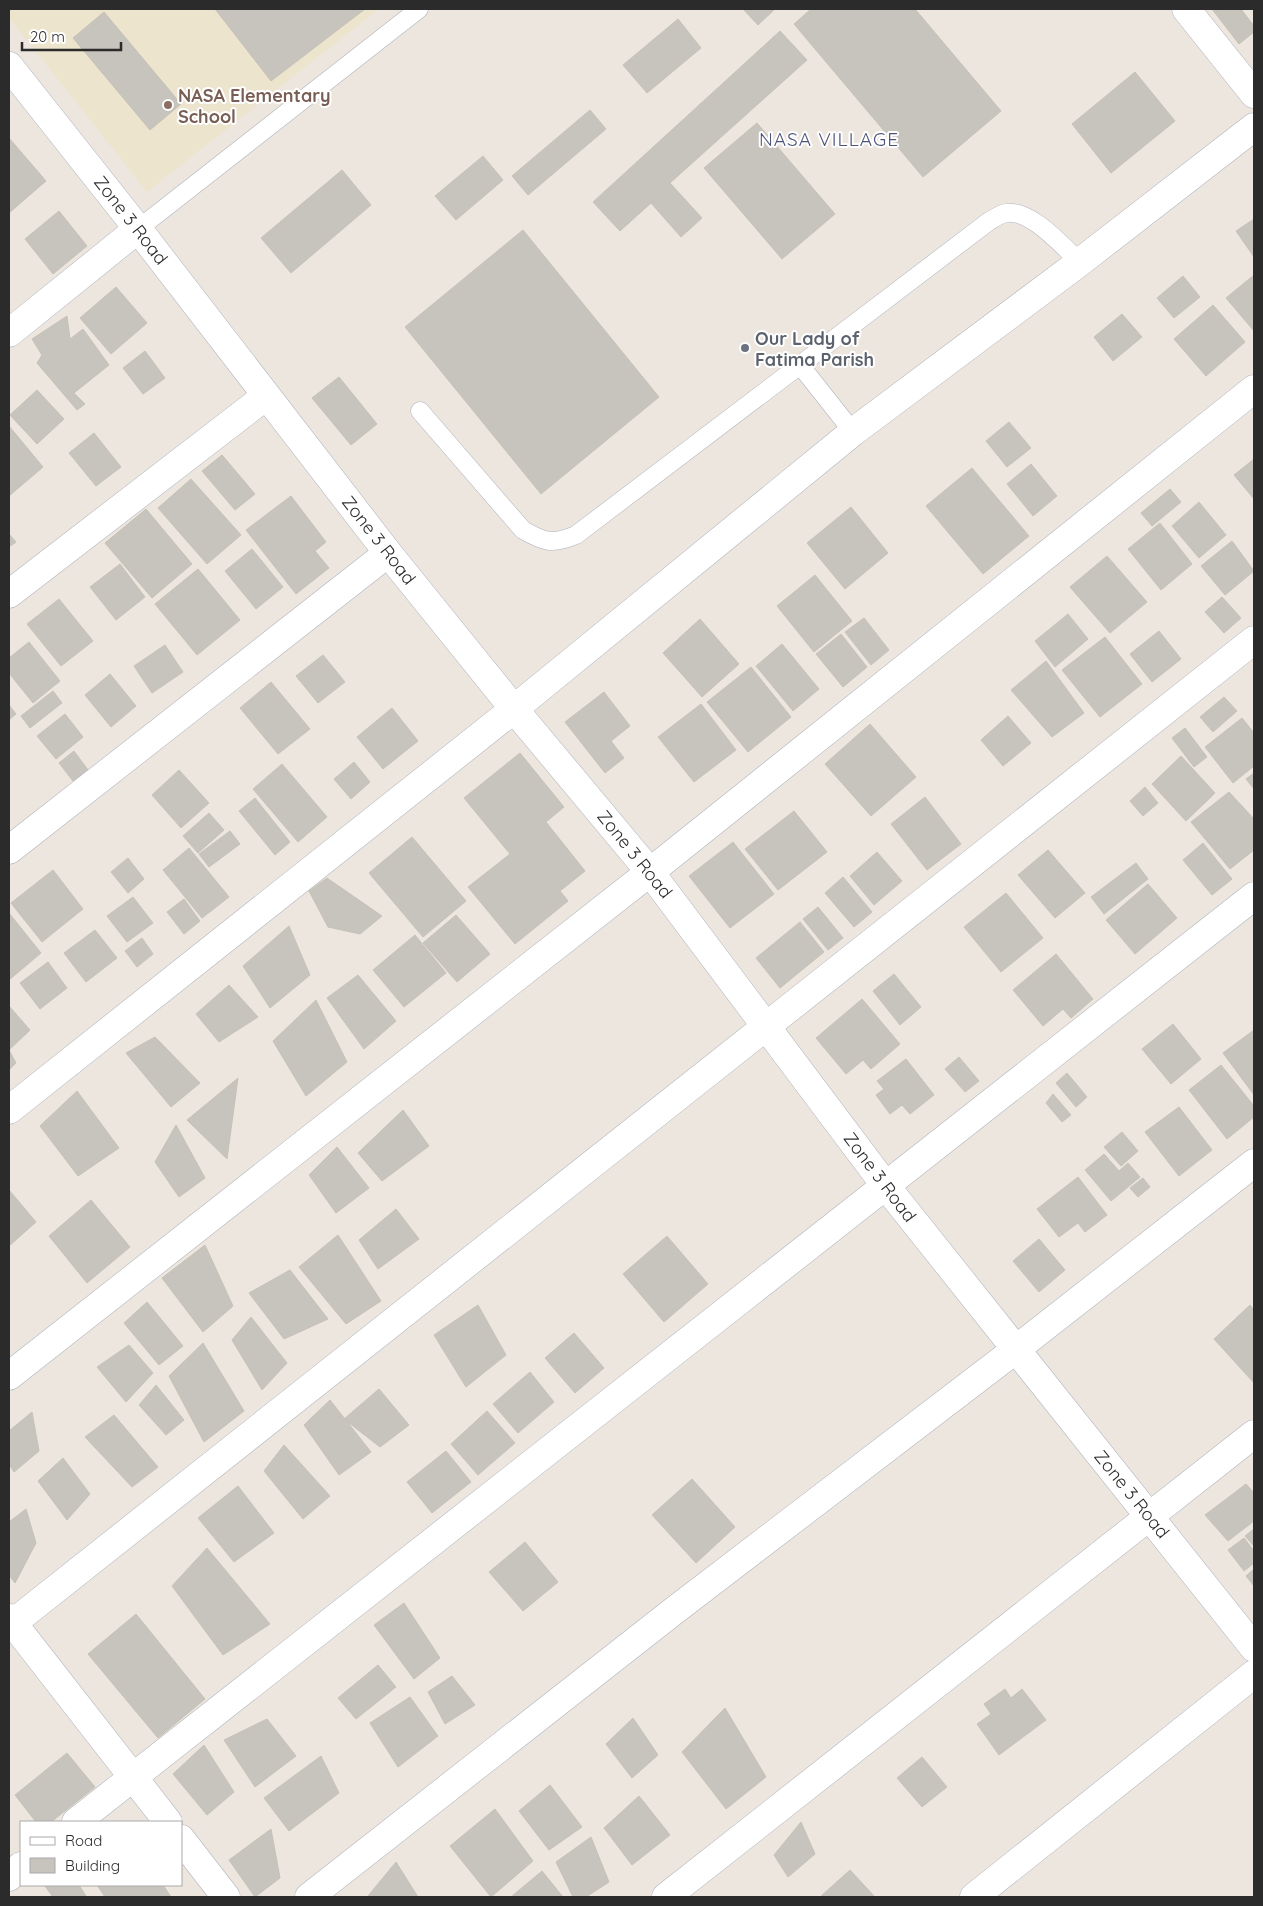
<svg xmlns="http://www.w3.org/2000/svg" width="1263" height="1906" font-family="Quicksand,sans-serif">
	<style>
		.education { fill: #ede4ce }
		.building { fill: #c7c3bd; stroke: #c7c2b7 }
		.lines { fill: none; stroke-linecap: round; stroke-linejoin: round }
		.service-casing { stroke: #b1b3be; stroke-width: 19 }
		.minor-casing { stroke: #b1b3be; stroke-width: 29 }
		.tertiary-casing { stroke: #b1b3be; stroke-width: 29 }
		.service { stroke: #fff; stroke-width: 18 }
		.minor { stroke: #fff; stroke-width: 28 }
		.tertiary { stroke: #fff; stroke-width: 28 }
		.education-dot { fill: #8d6e63; stroke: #fff; stroke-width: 2 }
		.worship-dot { fill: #6b7280; stroke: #fff; stroke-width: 2 }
		.labels { text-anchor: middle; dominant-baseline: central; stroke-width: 4; stroke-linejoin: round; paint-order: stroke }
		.education-label { font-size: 18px; font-weight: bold; fill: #785e54; stroke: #fff; text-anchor: start }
		.street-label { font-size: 18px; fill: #2b2b2b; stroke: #fff }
		.worship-label { font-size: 18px; font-weight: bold; fill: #5b616d; stroke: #fff; text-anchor: start }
		.neighbourhood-label { font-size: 19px; letter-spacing: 1px; fill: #4d5479; stroke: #fff }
	</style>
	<rect width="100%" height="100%" fill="#ece6de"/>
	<polygon class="education" points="9,9 379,9 147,192 9,18"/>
	<g class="building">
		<polygon points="215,9 365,9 271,81"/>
		<polygon points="743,9 775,9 758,25"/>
		<polygon points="811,9 915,9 1001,111 923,177 794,24"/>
		<polygon points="1212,9 1241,9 1254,26 1254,32 1239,44"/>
		<polygon points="104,12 181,104 150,130 73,38"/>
		<polygon points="678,19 701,48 647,93 623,65"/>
		<polygon points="780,31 807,60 670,183 702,218 681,237 651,203 620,231 593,202"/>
		<polygon points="1135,72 1175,121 1111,173 1072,124"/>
		<polygon points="590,110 606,129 528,195 512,176"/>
		<polygon points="757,123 835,214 782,259 704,168"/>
		<polygon points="9,138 46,181 9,213"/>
		<polygon points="483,156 503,180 456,220 435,196"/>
		<polygon points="342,170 371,205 291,273 261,238"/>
		<polygon points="59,211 87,246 53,274 25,239"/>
		<polygon points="1254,219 1254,257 1236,231"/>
		<polygon points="523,230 659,397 541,494 405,327"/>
		<polygon points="1254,275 1254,331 1226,298"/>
		<polygon points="1183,276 1200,297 1174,318 1157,298"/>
		<polygon points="116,287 147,323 111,354 80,318"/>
		<polygon points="1213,305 1245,342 1206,376 1174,339"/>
		<polygon points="1122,314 1142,337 1113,361 1094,337"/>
		<polygon points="67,316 70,339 83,329 109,365 74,393 85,404 77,410 37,363 42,355 32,339"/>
		<polygon points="145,351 165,378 143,394 123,368"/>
		<polygon points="339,377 377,424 351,445 312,398"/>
		<polygon points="37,390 64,419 37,444 10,415"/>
		<polygon points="1009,422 1031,448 1007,467 986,441"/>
		<polygon points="9,426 43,467 9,496"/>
		<polygon points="94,433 121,467 96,486 69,453"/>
		<polygon points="222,455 255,494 235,510 202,471"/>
		<polygon points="1254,459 1254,499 1234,475"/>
		<polygon points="1031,464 1057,496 1033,516 1007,484"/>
		<polygon points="972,468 1029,536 983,574 926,506"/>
		<polygon points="191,479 241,535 207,564 158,508"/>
		<polygon points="1170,489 1181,502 1152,526 1141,513"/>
		<polygon points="291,496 326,542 315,551 329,568 296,594 246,530"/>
		<polygon points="1199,502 1226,535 1199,558 1172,526"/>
		<polygon points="851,507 888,553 845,589 807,543"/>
		<polygon points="146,509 192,564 152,598 105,543"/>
		<polygon points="1160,523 1192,564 1161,590 1128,549"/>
		<polygon points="9,534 16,542 9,547"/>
		<polygon points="1232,541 1254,571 1225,595 1201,566"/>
		<polygon points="252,549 283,587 256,609 225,571"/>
		<polygon points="1107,556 1147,602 1110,633 1070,587"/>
		<polygon points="120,564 145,597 116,620 90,587"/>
		<polygon points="198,569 240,620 197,655 155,604"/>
		<polygon points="815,575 852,621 814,652 777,606"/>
		<polygon points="1222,597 1241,618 1224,633 1205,612"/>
		<polygon points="59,599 93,641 61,666 27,624"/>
		<polygon points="1068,614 1088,639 1055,667 1035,641"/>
		<polygon points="864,618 889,650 871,665 845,632"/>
		<polygon points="700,619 739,664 702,697 663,653"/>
		<polygon points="1159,631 1181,659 1152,682 1130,654"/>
		<polygon points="841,634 867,667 843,687 816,654"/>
		<polygon points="1105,637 1142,684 1100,717 1062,670"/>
		<polygon points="29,642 60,681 33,703 9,673 9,658"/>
		<polygon points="782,644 819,689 793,711 756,666"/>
		<polygon points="165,645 183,672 152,693 134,666"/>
		<polygon points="323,655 345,682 318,703 296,676"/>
		<polygon points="1046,661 1084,713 1052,737 1011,690"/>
		<polygon points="751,667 791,717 748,752 707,702"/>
		<polygon points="110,674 136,706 111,727 85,695"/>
		<polygon points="271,682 310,729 278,754 240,708"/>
		<polygon points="53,691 62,703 30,728 21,716"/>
		<polygon points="604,692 630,726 611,741 624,758 605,773 565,722"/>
		<polygon points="1224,697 1237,711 1213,732 1200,717"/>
		<polygon points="701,704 736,750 694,782 658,737"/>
		<polygon points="9,705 16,714 9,720"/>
		<polygon points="392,708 418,741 383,769 357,737"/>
		<polygon points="65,714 83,737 56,759 37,736"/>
		<polygon points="1008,716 1031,743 1003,766 981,740"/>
		<polygon points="1242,718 1254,733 1254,766 1233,783 1205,747"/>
		<polygon points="870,724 916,777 871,816 825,764"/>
		<polygon points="1185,728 1207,757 1194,767 1172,738"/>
		<polygon points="74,751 88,770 73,781 59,763"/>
		<polygon points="520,753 564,807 546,822 585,871 560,891 568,901 515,944 468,887 510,854 464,798"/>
		<polygon points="1181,756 1215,793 1186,821 1152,784"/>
		<polygon points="354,762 370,782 351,799 334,779"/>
		<polygon points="282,764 327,817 298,842 253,789"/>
		<polygon points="179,770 209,803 181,828 152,795"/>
		<polygon points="1254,773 1254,789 1246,779"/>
		<polygon points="1145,787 1158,803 1143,816 1130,801"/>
		<polygon points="1229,792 1254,819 1254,850 1230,869 1191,822"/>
		<polygon points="925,797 961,844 927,870 891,824"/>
		<polygon points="255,798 290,842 275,855 239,811"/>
		<polygon points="794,811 827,852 778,890 745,849"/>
		<polygon points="209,813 224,830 198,853 183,836"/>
		<polygon points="230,831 240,844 209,867 199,854"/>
		<polygon points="412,837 466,901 423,937 369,873"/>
		<polygon points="733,842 774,894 730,928 689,876"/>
		<polygon points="1203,843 1232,879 1212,895 1183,860"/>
		<polygon points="189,848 229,897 202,918 163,870"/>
		<polygon points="1048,850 1085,893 1055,918 1018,875"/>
		<polygon points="877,852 902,881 874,905 850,876"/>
		<polygon points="128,858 144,879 128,893 111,872"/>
		<polygon points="1136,863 1148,879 1104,914 1091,897"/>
		<polygon points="53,870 83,909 42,942 11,903"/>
		<polygon points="843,877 872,912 854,927 825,893"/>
		<polygon points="327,878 382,916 360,934 328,927 309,891"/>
		<polygon points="1148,884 1177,918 1135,954 1106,920"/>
		<polygon points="1006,893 1043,938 1001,972 964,927"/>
		<polygon points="133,897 153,923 127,942 107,916"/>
		<polygon points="184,899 200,921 184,934 167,912"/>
		<polygon points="818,907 843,938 828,950 803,919"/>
		<polygon points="9,913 41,953 9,980"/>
		<polygon points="456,915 490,954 457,982 423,943"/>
		<polygon points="800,922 824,952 780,988 756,958"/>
		<polygon points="289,926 310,975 270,1008 243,966"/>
		<polygon points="95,930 117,958 86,982 64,953"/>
		<polygon points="415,935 446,973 404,1007 373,970"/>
		<polygon points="142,938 153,954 137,967 125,951"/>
		<polygon points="1056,954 1093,999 1071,1018 1063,1009 1043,1026 1013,990"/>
		<polygon points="48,962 67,988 40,1009 20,983"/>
		<polygon points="894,974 921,1007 900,1025 873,991"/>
		<polygon points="358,975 396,1021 364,1049 327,998"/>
		<polygon points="229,985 258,1017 219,1042 196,1014"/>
		<polygon points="862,999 900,1044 871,1069 863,1060 846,1074 816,1038"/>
		<polygon points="316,1000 347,1062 306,1096 273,1041"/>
		<polygon points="9,1006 30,1030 9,1050 16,1063 9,1070"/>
		<polygon points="1173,1024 1201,1059 1171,1084 1142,1049"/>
		<polygon points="1254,1030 1254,1095 1223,1053"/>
		<polygon points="155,1037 200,1083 171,1107 126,1053"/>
		<polygon points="959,1057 979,1081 965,1092 945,1069"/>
		<polygon points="906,1059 934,1095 910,1114 902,1105 890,1114 876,1095 884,1089 877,1081"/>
		<polygon points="1221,1065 1254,1106 1254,1117 1227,1139 1189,1090"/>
		<polygon points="1067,1073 1087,1097 1076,1107 1056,1083"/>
		<polygon points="238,1078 227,1159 187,1120"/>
		<polygon points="77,1091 119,1148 78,1176 40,1126"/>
		<polygon points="1053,1094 1071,1115 1062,1122 1046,1103"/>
		<polygon points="1179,1107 1212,1150 1179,1176 1145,1132"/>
		<polygon points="403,1110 429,1146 382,1181 358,1153"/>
		<polygon points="176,1125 205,1178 179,1197 155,1162"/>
		<polygon points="1122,1132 1138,1151 1121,1166 1104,1147"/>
		<polygon points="337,1147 369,1188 336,1213 309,1175"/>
		<polygon points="1104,1154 1119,1171 1128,1163 1140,1177 1111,1201 1085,1170"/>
		<polygon points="1078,1177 1107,1215 1085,1232 1078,1223 1059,1237 1037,1209"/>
		<polygon points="1143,1178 1150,1187 1138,1197 1130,1188"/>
		<polygon points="9,1190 36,1222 9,1246"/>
		<polygon points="91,1200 130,1247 87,1283 49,1236"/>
		<polygon points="396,1209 419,1239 378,1269 359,1240"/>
		<polygon points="338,1235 381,1301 346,1324 299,1267"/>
		<polygon points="667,1236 708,1284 664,1322 623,1274"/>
		<polygon points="1039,1239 1065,1270 1039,1292 1013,1261"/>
		<polygon points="205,1245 233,1306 203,1332 162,1278"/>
		<polygon points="290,1270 328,1319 284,1339 249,1293"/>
		<polygon points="147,1302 183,1346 159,1365 124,1323"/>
		<polygon points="478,1305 506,1355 466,1387 434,1335"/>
		<polygon points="1250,1305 1254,1310 1254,1383 1214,1339"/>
		<polygon points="251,1317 287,1363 262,1390 232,1340"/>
		<polygon points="574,1333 604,1368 575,1393 545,1358"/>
		<polygon points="203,1343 244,1411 204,1442 169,1376"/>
		<polygon points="129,1345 153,1373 126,1402 97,1367"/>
		<polygon points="530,1372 554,1402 518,1433 493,1404"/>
		<polygon points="156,1385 184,1420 166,1435 139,1405"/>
		<polygon points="379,1389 409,1425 380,1447 344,1419"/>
		<polygon points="330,1400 371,1452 339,1475 304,1425"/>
		<polygon points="487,1411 515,1443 478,1475 451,1444"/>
		<polygon points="32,1412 39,1451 14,1472 9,1464 9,1431"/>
		<polygon points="114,1415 158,1467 132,1487 85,1437"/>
		<polygon points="284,1445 330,1496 303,1519 264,1471"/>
		<polygon points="446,1451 471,1482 432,1513 407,1482"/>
		<polygon points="63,1458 90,1494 67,1520 38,1481"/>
		<polygon points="692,1479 735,1527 696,1563 652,1515"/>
		<polygon points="1246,1484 1254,1493 1254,1521 1228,1541 1205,1515"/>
		<polygon points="238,1486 274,1533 234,1562 198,1518"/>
		<polygon points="26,1509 36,1543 15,1583 9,1575 9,1522"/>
		<polygon points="1254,1529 1254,1546 1245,1536"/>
		<polygon points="1244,1538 1254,1551 1254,1563 1244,1571 1228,1550"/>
		<polygon points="525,1542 558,1582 523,1611 489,1572"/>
		<polygon points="207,1548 270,1624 223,1655 172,1586"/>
		<polygon points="1254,1569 1254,1586 1246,1576"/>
		<polygon points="404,1603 440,1658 414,1679 374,1625"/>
		<polygon points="136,1614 205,1699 158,1738 88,1654"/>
		<polygon points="378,1665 396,1687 356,1719 338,1698"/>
		<polygon points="452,1676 475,1705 445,1724 428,1692"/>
		<polygon points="1005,1689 1011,1698 1022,1689 1046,1720 999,1755 977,1724 991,1714 984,1704"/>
		<polygon points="410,1697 438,1736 398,1767 370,1723"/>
		<polygon points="725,1708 766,1777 726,1809 682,1752"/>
		<polygon points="633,1718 658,1755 632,1778 606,1744"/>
		<polygon points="267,1719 296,1756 255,1787 224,1740"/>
		<polygon points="204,1745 234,1792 207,1815 173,1774"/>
		<polygon points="67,1753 95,1787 51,1822 36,1822 15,1795"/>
		<polygon points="321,1756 339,1793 289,1831 264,1798"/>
		<polygon points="922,1757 947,1787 922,1807 897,1778"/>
		<polygon points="550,1785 582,1827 549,1850 519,1811"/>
		<polygon points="639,1796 670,1835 632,1865 604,1828"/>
		<polygon points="495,1809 533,1861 491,1897 450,1846"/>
		<polygon points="801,1822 815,1854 788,1877 774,1855"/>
		<polygon points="271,1829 280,1878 255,1897 229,1860"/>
		<polygon points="591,1837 609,1882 586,1897 573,1897 556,1862"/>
		<polygon points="396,1862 418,1897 369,1897 368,1896"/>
		<polygon points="850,1870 875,1897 820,1897"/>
		<polygon points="542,1871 563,1897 511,1897"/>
		<polygon points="44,1885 79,1885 86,1896 53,1897"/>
		<polygon points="97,1885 163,1885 171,1897 105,1897"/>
	</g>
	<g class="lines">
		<g class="service-casing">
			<g id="service">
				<polyline points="138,229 419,9"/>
				<path d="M800 365 988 222C993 219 1000 214 1006 213 1031 209 1062 246 1080 262"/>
				<path d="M420 411 523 530C544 542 552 545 576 535L800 365 853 432"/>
			</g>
		</g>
		<g class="minor-casing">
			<g id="minor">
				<polyline points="1186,9 1254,94"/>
				<polyline points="9,66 138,229 388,553 514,709 650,872 885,1185 1254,1648"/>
				<polyline points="9,333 138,229"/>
				<polyline points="9,594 266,396"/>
				<polyline points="9,850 388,553"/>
				<polyline points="9,1110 514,709 853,432 1080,262 1254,127"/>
				<polyline points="9,1376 650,872 1254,389"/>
				<polyline points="9,1626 1254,640"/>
				<polyline points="76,1822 1254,896"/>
				<polyline points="9,1877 21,1866"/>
				<polyline points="309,1897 675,1610 1015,1350 1254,1163"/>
				<polyline points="666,1897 1254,1434"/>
				<polyline points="974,1897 1254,1674"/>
			</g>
		</g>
		<g class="tertiary-casing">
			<g id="tertiary">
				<polyline points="9,1618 168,1822"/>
				<polyline points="181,1839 226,1897"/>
			</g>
		</g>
		<use href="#service" class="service"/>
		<use href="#minor" class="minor"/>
		<use href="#tertiary" class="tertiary"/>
	</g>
	<circle class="education-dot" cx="168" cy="105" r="5"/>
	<circle class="worship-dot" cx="745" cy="348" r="5"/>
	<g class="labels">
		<g class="education-label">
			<text x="178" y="95">NASA Elementary<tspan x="178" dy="21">School</tspan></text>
		</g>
		<g class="street-label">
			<text transform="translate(131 220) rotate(52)">Zone 3 Road</text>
			<text transform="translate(379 540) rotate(52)">Zone 3 Road</text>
			<text transform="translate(635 854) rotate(51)">Zone 3 Road</text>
			<text transform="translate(880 1177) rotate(53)">Zone 3 Road</text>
			<text transform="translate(1132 1494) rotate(51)">Zone 3 Road</text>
		</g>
		<g class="worship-label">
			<text x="755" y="338">Our Lady of<tspan x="755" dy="21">Fatima Parish</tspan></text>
		</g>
		<g class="neighbourhood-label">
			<text x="829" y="139">NASA VILLAGE</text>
		</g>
	</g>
	<rect width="1263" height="1906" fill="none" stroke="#2b2b2b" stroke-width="20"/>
	<rect x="20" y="1821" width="162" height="65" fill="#ffffff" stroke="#aaaaaa"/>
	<rect x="30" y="1837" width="25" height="8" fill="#ffffff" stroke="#aaaaaa"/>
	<text x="65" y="1846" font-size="15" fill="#2b2b2b">Road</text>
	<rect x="30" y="1858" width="25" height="15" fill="#c7c3bd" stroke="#aaaaaa"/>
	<text x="65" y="1871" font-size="15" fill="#2b2b2b">Building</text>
	<path d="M22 42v8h99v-8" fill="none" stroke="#2b2b2b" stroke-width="2.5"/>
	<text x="30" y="42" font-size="15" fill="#2b2b2b" stroke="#ffffff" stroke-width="4" paint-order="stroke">20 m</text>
</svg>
